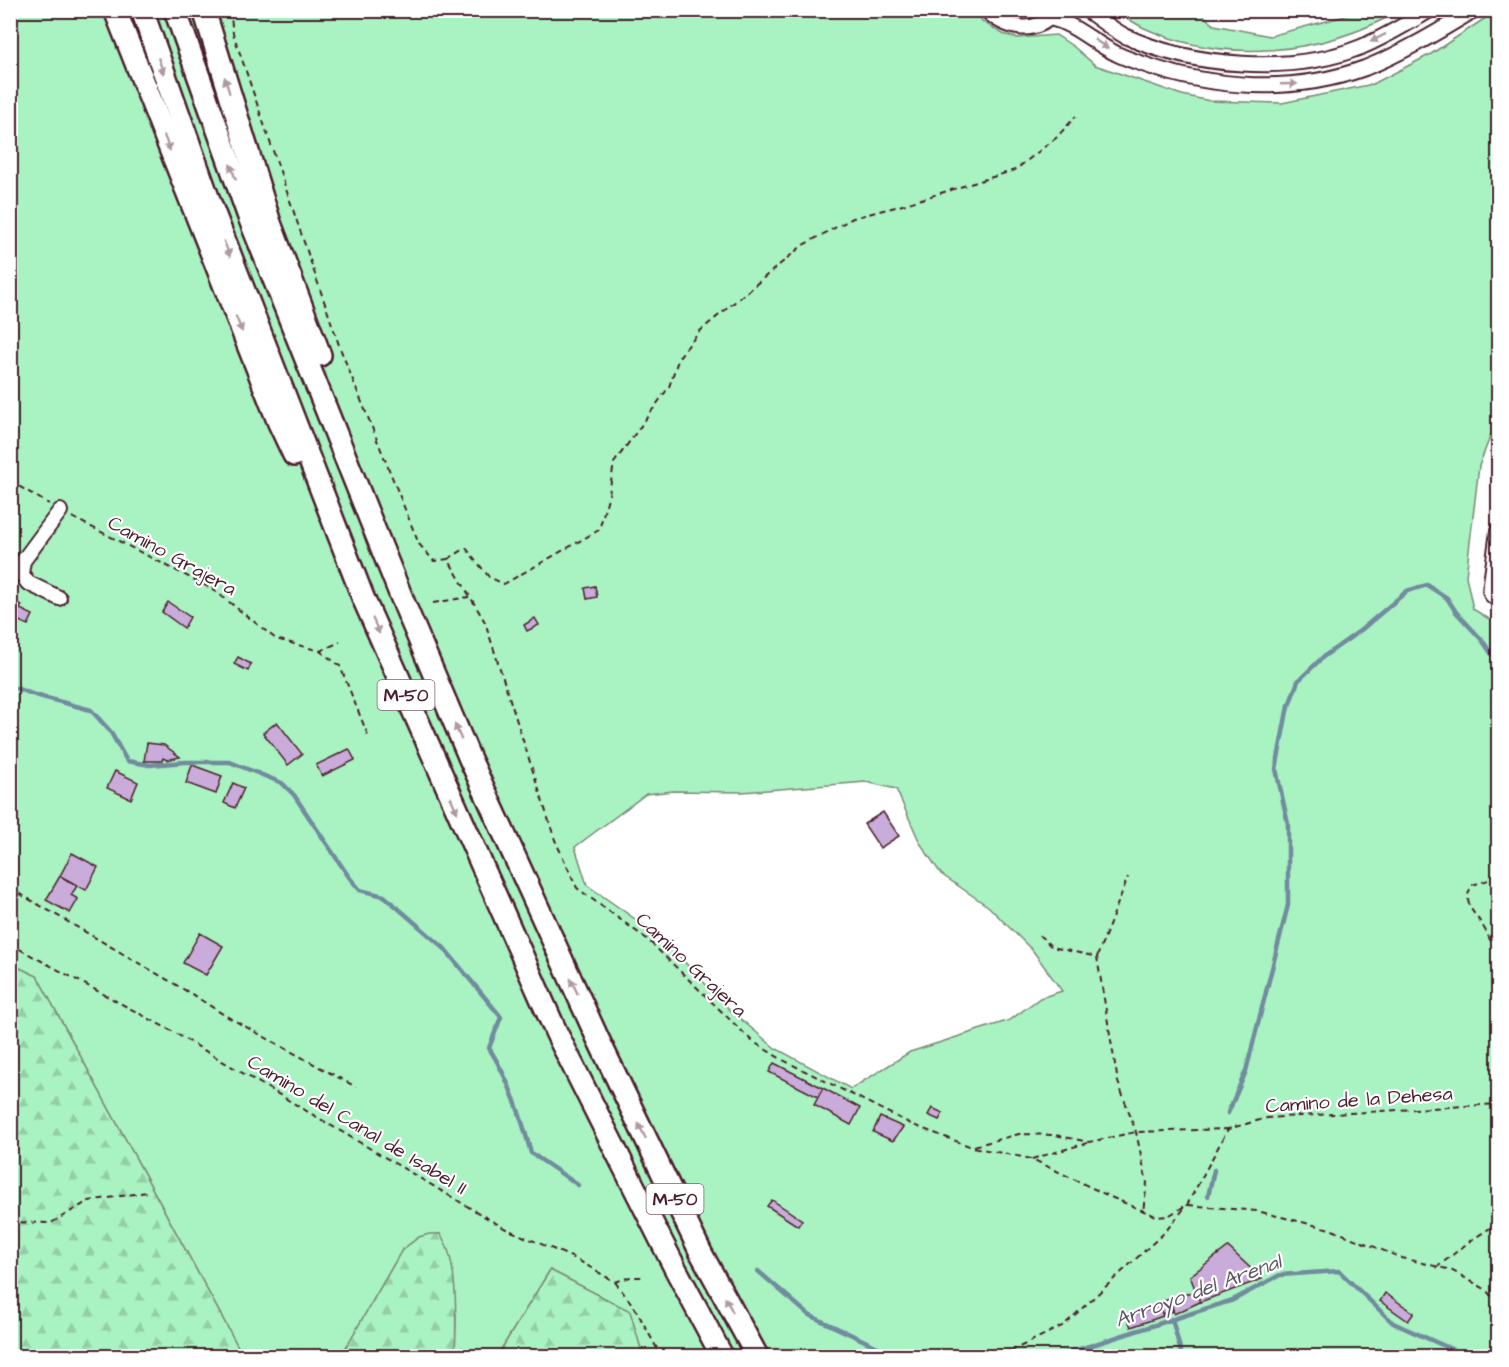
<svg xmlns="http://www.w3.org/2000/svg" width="1509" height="1367" font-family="'Architects Daughter',sans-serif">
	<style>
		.green { fill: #a9f2c1; stroke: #7a8876; stroke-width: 1.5; fill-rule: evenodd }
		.forest { fill: url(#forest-firs); stroke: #7a8876; stroke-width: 1.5 }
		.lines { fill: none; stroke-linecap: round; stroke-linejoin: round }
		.stream { stroke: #718b9f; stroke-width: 4.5 }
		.building { fill: #c9acd9; stroke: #4a1f2b; stroke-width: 1.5 }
		.minor-casing { stroke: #4a1f2b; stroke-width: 18 }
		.highway-casing { stroke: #4a1f2b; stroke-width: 26 }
		.path { stroke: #4a1f2b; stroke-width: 2; stroke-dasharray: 6 4.5; stroke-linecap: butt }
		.minor { stroke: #fff; stroke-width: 14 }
		.highway { stroke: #fff; stroke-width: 21 }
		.oneway { fill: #ae9aa0 }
		.labels { text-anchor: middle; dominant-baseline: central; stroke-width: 4.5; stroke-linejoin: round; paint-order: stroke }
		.shield { fill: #fff; stroke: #80626b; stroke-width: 1.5 }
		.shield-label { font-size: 18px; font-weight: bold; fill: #4a1f2b }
		.street-label { font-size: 20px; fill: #4a1f2b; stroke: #fff }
		.water-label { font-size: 21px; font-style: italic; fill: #5e5565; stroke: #fff }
	</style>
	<defs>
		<pattern id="forest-firs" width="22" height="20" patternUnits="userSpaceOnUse" patternTransform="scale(1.5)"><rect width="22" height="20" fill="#a9f2c1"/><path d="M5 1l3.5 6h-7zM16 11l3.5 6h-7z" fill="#93cfa6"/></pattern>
	</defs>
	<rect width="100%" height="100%" fill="#fff"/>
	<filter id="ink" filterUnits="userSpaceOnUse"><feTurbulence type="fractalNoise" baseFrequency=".0167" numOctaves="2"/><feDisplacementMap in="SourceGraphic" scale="12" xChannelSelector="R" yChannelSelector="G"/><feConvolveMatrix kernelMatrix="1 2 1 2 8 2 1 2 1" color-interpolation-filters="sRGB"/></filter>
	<g filter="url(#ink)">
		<g class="green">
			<path d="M11 11H974L983 22 1003 34 1017 38 1056 35 1074 47 1095 65 1182 95 1210 101 1282 103 1373 84 1431 54 1487 17 1498 12V416L1479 466 1466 576 1473 609 1489 619 1498 621V1356H643L629 1311 550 1270 497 1356H455L456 1315 440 1234 419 1237 402 1250 341 1356H243L37 976 11 964ZM866 782 896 789 920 843 941 874 989 907 1033 951 1062 991 1040 998 1010 1020 910 1052 851 1089 775 1048 730 1010 662 938 587 885 575 847 646 794 674 791 742 792Z"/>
			<path d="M1114 11H1199L1214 25 1270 36 1364 11H1399C1322 55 1224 65 1142 27 1133 22 1123 16 1114 11Z"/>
		</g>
		<g class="forest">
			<polygon points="11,964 37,976 243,1356 11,1356"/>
			<path d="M429 1234H440C459 1258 456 1325 455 1356H341L402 1250 419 1237Z"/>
			<polygon points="550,1270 630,1311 643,1356 497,1356"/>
		</g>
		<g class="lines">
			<g class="stream">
				<path d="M10 686 35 695 91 710 110 731 127 761 150 765 185 762H230L282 783 294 795 349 877 360 890 384 896 444 948 501 1017 489 1048C510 1081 521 1116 531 1153L578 1185"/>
				<polyline points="1228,1113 1246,1071 1288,905 1288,824 1276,769 1287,711 1298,681 1323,657 1361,630 1407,591 1427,585 1447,598 1456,612 1482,640 1493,656"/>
				<polyline points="1208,1196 1214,1170"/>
				<polyline points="758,1271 809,1315 897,1356"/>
				<polyline points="1172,1319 1182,1356"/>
				<polyline points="1058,1356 1233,1300 1280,1275 1339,1271 1393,1323 1467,1356"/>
			</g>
		</g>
		<g class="building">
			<polygon points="595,586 597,597 587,599 585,588"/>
			<polygon points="13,601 22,605 20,609 33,615 28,625 17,620 14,625 10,623 10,606"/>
			<polygon points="168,602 190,617 184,628 162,612"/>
			<polygon points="535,618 539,625 527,631 524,625"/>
			<polygon points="238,657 251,664 248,671 234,664"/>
			<polygon points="277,722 302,754 288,765 263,733"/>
			<polygon points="147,743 164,745 180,757 167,760 163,758 162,761 144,761"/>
			<polygon points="349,749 355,760 322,776 316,765"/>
			<polygon points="192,765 222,776 216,794 186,783"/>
			<polygon points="115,771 138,782 131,799 107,788"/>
			<polygon points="233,783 244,788 235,808 224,803"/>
			<polygon points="883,812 899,836 880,848 864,824"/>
			<polygon points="72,853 98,867 86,890 60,876"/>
			<polygon points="60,876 77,886 71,895 78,899 70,913 46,900"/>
			<polygon points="200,933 223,946 206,975 183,963"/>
			<polygon points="774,1063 823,1088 818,1097 769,1072"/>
			<polygon points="823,1088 860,1108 851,1125 814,1105"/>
			<polygon points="932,1108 943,1113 939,1120 928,1115"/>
			<polygon points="880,1117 903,1127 893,1141 873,1132"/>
			<polygon points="772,1200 802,1220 798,1226 767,1206"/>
			<polygon points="1228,1247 1262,1279 1200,1302 1190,1276"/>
			<polygon points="1196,1291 1200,1302 1174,1314 1170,1299"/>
			<polygon points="1385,1293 1414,1313 1408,1321 1380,1301"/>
			<polygon points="1170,1299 1173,1311 1162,1314 1158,1303"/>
			<polygon points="1159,1306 1163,1316 1131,1327 1127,1317"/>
		</g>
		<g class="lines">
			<g class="minor-casing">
				<g id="minor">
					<path d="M986 10C1006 29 1034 36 1054 13"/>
					<path d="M1087 10C1099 19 1112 29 1125 36 1192 67 1292 75 1361 47 1385 37 1408 23 1430 10"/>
					<path d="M1050 18C1076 24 1093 43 1117 54 1125 58 1134 61 1143 64 1213 89 1294 94 1365 68 1403 53 1439 31 1474 10"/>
					<polyline points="1498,531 1490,591 1492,595 1498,600"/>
					<polyline points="59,598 28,583 21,573 23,561 60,511"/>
				</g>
			</g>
			<g class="highway-casing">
				<g id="highway">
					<polyline points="115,10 279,423 294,455"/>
					<polyline points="142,10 210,203 364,600 557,1034 675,1268 722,1356"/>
					<polyline points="175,10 249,217 405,606 470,759 598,1039 701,1253 757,1356"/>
					<polyline points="204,10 270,223 320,355"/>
				</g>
			</g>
			<g class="path">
				<polyline points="230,10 233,33 340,348 419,544 434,561 448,559 485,622 555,840 577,888 647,939 752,1041 781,1059 913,1125 972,1147 1032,1159 1113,1198 1158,1217 1168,1216 1187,1205 1257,1211 1330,1229 1402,1258 1451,1270 1485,1289 1498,1304"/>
				<polyline points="10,481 49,504"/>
				<polyline points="72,517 214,590 276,639 320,651 340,666 369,738"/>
				<polyline points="448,559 466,548 489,577 504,584 599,530 609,494 614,463 669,387 679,357 700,331 803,245 853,218 899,206 1015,170 1056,138 1076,116"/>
				<polyline points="433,603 469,597"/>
				<polyline points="320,651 340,642"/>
				<path d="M1498 877 1472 885C1461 904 1475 912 1484 928 1489 936 1492 946 1498 953"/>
				<polyline points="10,888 190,993 226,1016 356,1087"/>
				<polyline points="1039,935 1052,947 1097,957 1118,1082 1136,1132 1147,1183 1143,1211"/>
				<polyline points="10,944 170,1030 504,1228 576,1259 615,1282 635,1308 661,1356"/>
				<polyline points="1097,957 1128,877"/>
				<polyline points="974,1146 1019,1134 1055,1135 1089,1142 1136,1132 1228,1129"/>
				<polyline points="1032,1159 1087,1143"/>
				<polyline points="10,1222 51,1223 89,1201 147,1192"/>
				<polyline points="1436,1268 1470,1241 1498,1223"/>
				<polyline points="615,1282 630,1277 643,1277"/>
				<polyline points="790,1355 795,1356"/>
				<polyline points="1001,1356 1064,1325 1165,1232 1187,1205 1228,1129 1267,1118 1498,1104"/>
			</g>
			<use href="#minor" class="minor"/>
			<use href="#highway" class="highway"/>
		</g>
		<defs><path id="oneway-solid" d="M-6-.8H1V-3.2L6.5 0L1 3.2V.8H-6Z" transform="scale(1.5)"/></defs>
		<g class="oneway">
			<use href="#oneway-solid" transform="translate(1378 38) rotate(153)"/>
			<use href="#oneway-solid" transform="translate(1101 44) rotate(33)"/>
			<use href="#oneway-solid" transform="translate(161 66) rotate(71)"/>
			<use href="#oneway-solid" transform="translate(1289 84) rotate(-2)"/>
			<use href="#oneway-solid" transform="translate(227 85) rotate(-107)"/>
			<use href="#oneway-solid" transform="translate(167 143) rotate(69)"/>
			<use href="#oneway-solid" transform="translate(233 172) rotate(-110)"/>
			<use href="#oneway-solid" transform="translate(227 249) rotate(69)"/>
			<use href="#oneway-solid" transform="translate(239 324) rotate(68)"/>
			<use href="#oneway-solid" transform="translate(376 626) rotate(66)"/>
			<use href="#oneway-solid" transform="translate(458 732) rotate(-113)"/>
			<use href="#oneway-solid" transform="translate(454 805) rotate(66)"/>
			<use href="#oneway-solid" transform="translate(574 986) rotate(-115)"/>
			<use href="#oneway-solid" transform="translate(642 1131) rotate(-116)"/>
			<use href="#oneway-solid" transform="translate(729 1305) rotate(-118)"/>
		</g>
	</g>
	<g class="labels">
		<g class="shield">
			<rect x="377.5" y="680" width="57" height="30" rx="4.5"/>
			<rect x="646.5" y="1184" width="57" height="30" rx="4.5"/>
		</g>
		<g class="shield-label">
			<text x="406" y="695">M-50</text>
			<text x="675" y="1199">M-50</text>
		</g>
		<g class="street-label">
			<text transform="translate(172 556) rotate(29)">Camino Grajera</text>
			<text transform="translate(691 965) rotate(43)">Camino Grajera</text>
			<text transform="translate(1359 1100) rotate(-4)">Camino de la Dehesa</text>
			<text transform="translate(357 1125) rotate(31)">Camino del Canal de Isabel II</text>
		</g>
		<g class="water-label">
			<text transform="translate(1198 1291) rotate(-20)">Arroyo del Arenal</text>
		</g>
	</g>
	<rect width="1509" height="1367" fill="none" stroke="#fff" stroke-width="36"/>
	<rect x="18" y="18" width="1473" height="1331" fill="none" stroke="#4a1f2b" stroke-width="2" filter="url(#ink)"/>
</svg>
